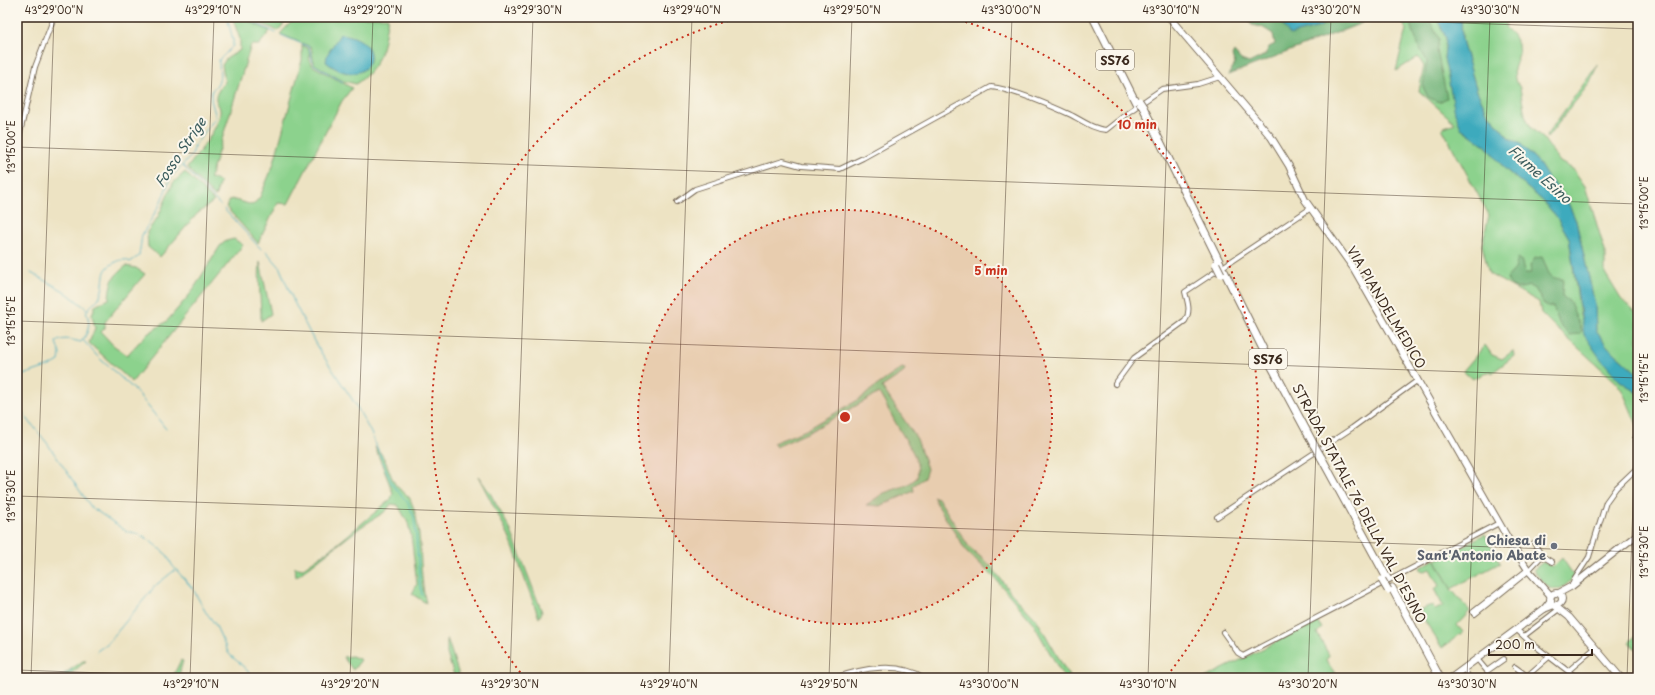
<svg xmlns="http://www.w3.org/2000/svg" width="1655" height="695" font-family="'Playpen Sans',sans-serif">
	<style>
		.green { fill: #8cd28d; stroke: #647e56 }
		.forest { fill: #71b478; stroke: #566f4b }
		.water { fill: #3eaabd; stroke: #3c6a6e }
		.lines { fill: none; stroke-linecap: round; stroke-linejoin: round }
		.stream { stroke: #3eaabd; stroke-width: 1 }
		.minor-casing { stroke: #796b58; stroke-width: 6 }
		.secondary-casing { stroke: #796b58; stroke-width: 8 }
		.trunk-casing { stroke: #796b58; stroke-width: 9 }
		.minor { stroke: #fff; stroke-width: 4 }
		.secondary { stroke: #fff; stroke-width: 6 }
		.trunk { stroke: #fff; stroke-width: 7 }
		.trunk-bridge-casing { stroke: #796b58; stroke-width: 9; stroke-linecap: butt }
		.trunk-bridge { stroke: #fff; stroke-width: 7 }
		.ticks { fill: none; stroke: #3b2a1e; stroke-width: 1; stroke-opacity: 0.45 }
		.ring { fill: none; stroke: #c8321e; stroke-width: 2; stroke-dasharray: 2 4 }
		.worship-dot { fill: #6b7280; stroke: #fbf7ec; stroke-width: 1.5 }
		.labels { text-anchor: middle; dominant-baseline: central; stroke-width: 4; stroke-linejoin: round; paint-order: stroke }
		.shield { fill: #fbf7ec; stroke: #75685c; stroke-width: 1 }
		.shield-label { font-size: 12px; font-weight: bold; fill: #3b2a1e }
		.street-label { font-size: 13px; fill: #3b2a1e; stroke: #fbf7ec }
		.worship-label { font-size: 13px; font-weight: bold; fill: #5b616d; stroke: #fbf7ec; text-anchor: end }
		.water-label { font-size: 14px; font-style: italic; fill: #3c5d5e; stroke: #fbf7ec }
		.centre { fill: #c8321e; stroke: #fbf7ec; stroke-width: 2 }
		.ring-label { font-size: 12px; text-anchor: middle; font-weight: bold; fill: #c8321e; stroke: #fbf7ec; stroke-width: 4; stroke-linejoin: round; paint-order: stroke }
		.neatline { fill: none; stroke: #3b2a1e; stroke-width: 1.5 }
		.ticks-label { font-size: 10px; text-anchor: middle; fill: #3b2a1e }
	</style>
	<rect width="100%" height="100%" fill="#fbf7ec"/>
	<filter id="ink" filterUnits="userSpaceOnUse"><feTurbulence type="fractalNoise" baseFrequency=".025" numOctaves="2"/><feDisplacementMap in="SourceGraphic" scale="8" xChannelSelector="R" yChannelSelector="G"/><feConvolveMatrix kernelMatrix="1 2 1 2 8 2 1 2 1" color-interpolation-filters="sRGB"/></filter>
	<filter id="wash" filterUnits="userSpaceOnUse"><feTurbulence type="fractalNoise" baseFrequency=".012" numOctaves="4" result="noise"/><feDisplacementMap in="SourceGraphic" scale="16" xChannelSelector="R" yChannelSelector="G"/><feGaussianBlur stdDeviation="0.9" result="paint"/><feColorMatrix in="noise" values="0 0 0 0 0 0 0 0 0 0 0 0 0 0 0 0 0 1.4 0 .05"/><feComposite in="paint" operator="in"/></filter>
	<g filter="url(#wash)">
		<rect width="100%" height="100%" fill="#ede3c3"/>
		<g class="green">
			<path d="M232 17H240L270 31 259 45H251L210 178 220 182 215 197 187 168C198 154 214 134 219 118 225 100 205 105 225 82L222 65 226 59 240 50V39Z"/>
			<polygon points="247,17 289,17 278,31"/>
			<path d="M296 17H388C383 47 382 65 356 84L343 81 314 64 311 47 280 34Z"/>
			<polygon points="1400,17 1436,17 1446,38 1444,58 1461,128 1486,146 1505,169 1542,200 1556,216 1569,238 1580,315 1619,380 1638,393 1638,427 1623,392 1616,382 1554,326 1541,313 1539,302 1489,274 1482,245 1489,215 1442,128 1455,123 1419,91 1424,66 1418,57 1396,71 1406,29"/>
			<polygon points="1461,17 1502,17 1506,25 1505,27 1513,35 1518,44 1519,54 1514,69 1515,79 1520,88 1525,115 1531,128 1543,138 1560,162 1573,169 1585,186 1605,251 1605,273 1621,299 1638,315 1638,374 1607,346 1596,331 1595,305 1576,221 1565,196 1548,178 1538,162 1521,144 1509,138 1487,112 1477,91 1462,40"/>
			<polygon points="302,45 309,49 310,62 313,66 352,88 342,101 288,204 278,203 258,243 226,207 231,199 253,205 260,197 273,166 302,60"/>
			<polygon points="1598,64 1589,84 1547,138 1546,136"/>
			<polygon points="185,172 214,201 197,214 160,257 148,247 147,232 158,217 173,183"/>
			<path d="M234 239 243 245 132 382 89 343 95 328 92 315 95 306 109 299C110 282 112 277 126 266L136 268 145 274 105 322V328L101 332 113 345 127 355 146 335 167 321 191 293 220 246 226 241Z"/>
			<path d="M260 262 271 314 261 321C261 301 258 281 260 262Z"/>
			<polygon points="1485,345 1492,355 1502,359 1513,351 1514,356 1492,373 1491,371 1472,379 1463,371"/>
			<path d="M902 368 905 369 903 373 882 387 917 439 927 469 924 478 913 486 914 491 880 506 866 505 884 493 907 485 917 478C921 461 909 446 901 432 893 419 887 406 879 393L807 433 776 447 773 443 806 430 863 397 872 389Z"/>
			<path d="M375 447C387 457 388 472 395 484 399 490 407 493 410 499 424 528 418 571 426 603L412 594 417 584 411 535 408 523 398 505 391 504 386 511 361 527 296 577 295 567 302 569 336 545 391 499 393 493Z"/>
			<polygon points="478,476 490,493 511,531 542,612 539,618 509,536"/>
			<polygon points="933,496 938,498 969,547 991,566 1011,593 1037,620 1070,678 1064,678 1033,623 994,577 966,551 937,504"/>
			<polygon points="1485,534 1500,563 1451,589 1436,560"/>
			<path d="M1562 558 1575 577C1553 598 1550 590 1533 570L1543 562 1553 567Z"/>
			<polygon points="1435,559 1451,589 1470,611 1457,625 1463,632 1442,648 1420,613 1421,609 1432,605 1435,610 1443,606 1434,589 1439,586 1430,569 1422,572 1419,568"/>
			<polygon points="1317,621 1322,628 1317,633 1329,655 1326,660 1338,678 1205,678"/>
			<polygon points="1638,634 1638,652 1629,642"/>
			<polygon points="447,638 459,675 461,678 455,678 447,654"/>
			<polygon points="352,656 361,660 353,670 343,657"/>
			<polygon points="181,660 183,661 178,678 172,678"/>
			<path d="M83 661H86C77 668 69 678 58 678Z"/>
		</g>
		<g class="forest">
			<polygon points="1252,17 1281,17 1282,24 1320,27 1331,17 1359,17 1362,23 1228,75 1235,64 1232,56 1234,52 1241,60 1249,63 1265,55 1269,47 1275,44 1273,34 1262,27 1252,25 1248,18"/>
			<polygon points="1408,17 1428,17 1439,39 1437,51 1447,98 1439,102 1428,97 1423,87 1427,61 1419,47"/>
			<path d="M1542 257C1549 270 1546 279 1563 279L1562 296 1570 302 1582 331 1579 334 1569 335 1560 325 1553 307 1544 305 1536 290 1529 286C1518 290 1511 289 1507 278L1515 269 1518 258 1521 260 1525 273H1531L1530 266 1535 258Z"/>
		</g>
		<g class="water">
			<polygon points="1281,17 1331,17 1320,27 1290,35 1282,24"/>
			<polygon points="1436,17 1461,17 1462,40 1477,91 1487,112 1509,138 1521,144 1538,162 1548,178 1565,196 1576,221 1589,278 1595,305 1596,331 1607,346 1638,374 1638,393 1619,380 1600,358 1584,335 1569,238 1556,216 1542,200 1505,169 1486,146 1461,128 1455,113 1444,58 1446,38"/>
			<path d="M340 34C393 39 369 97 326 62L327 55Z"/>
		</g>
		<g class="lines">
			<g class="stream">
				<polyline points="243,17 276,33"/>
				<polyline points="281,35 309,47 313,64 343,82"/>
				<polyline points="183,166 220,205"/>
				<polyline points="224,209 261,249"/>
				<polyline points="266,251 279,266 294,302 316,345 356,405 371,433 392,484 408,503 414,517 416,535 420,585 422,595"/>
				<polyline points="31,273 64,291 87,309"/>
				<polyline points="83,340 98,357 136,391 166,429"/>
				<path d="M17 386 23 375 50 366 59 361 60 354 56 342C64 337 72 340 81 342 89 333 91 322 86 312 90 305 97 302 100 296 107 281 98 270 116 262 122 259 125 259 130 262L139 256 142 235 159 206 171 177 192 155 195 145 216 117 211 100 212 90C223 81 219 73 219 60L233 46V40L227 17"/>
				<polyline points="17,406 47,443 91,507 126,531 139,534 149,540 167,555 172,565 193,589 205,611 215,624 229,654 245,668 253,678"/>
				<polyline points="97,651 108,643 156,585 175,570"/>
				<polyline points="59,678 72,670"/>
			</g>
		</g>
	</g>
	<g filter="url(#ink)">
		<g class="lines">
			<g class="minor-casing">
				<g id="minor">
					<polyline points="17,146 35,67 54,17"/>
					<path d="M677 202 695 189 783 161 801 166 840 169 863 158 991 87C1015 90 1047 104 1069 114 1082 120 1092 129 1106 130L1130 111 1162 89 1198 84 1220 77"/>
					<path d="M1115 384 1134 358 1185 321C1191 311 1188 303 1185 292L1311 208"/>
					<polyline points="1635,438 1638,444"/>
					<polyline points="1217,517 1352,428 1418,380"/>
					<polyline points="1534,543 1542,556"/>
					<polyline points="1572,586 1574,580 1589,557 1606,502 1616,488 1638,467"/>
					<polyline points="1473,612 1527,570"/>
					<polyline points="1475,614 1526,573 1542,556 1552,562"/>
					<polyline points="1517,630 1530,642 1577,678"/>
					<polyline points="1223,632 1238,653 1243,656 1499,523"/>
					<polyline points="1524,636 1559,609"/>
					<polyline points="1477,659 1487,671 1504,659"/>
					<polyline points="1515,667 1530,678"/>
					<polyline points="1464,668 1469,678"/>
					<polyline points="1568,671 1595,648"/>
					<polyline points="1527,676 1549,657"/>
					<polyline points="653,678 685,676 697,678"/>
					<path d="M835 678C861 668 900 661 924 678"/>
				</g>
			</g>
			<g class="secondary-casing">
				<g id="secondary">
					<polyline points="1169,17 1271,137 1289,166 1305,200 1354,269 1510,542 1528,570 1551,596"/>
					<polyline points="1559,593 1572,586 1638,534"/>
					<circle cx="1556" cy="599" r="6"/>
					<polyline points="1544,609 1554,605 1569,617 1621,678"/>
					<polyline points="1451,678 1544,609 1551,600"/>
				</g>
			</g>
			<g class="trunk-casing">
				<g id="trunk">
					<polyline points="1093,17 1136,103"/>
					<polyline points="1143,107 1220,263"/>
					<polyline points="1224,271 1271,365 1314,445"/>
					<polyline points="1321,457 1387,578"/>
					<polyline points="1392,588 1440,678"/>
				</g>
			</g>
			<use href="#minor" class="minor"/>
			<use href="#secondary" class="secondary"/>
			<use href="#trunk" class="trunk"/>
			<g class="trunk-bridge-casing">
				<g id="trunk-bridge">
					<polyline points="1139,101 1143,107"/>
					<polyline points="1216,264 1221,274"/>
					<polyline points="1314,445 1321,457"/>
					<polyline points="1382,580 1388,590"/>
				</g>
			</g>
			<use href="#trunk-bridge" class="trunk-bridge"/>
		</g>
	</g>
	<path class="ticks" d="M1284 17 1638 29M17 147 1638 204M17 321 1638 378M17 496 1638 552M17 670 251 678M31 678 54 17M190 678 214 17M350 678 373 17M510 678 533 17M669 678 692 17M829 678 852 17M988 678 1012 17M1148 678 1171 17M1308 678 1331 17M1467 678 1490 17M1627 678 1638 358"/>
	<circle cx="845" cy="417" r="207" fill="#c8321e" fill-opacity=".12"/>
	<g class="ring">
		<circle cx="845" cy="417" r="207"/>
		<path d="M524 677A413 413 0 0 1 742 17M948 17A413 413 0 0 1 1166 677"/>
	</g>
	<circle class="worship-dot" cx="1554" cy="546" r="4"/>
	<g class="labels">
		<g class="shield">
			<rect x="1096" y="50" width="38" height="20" rx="3"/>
			<rect x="1249" y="349" width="38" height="20" rx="3"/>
		</g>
		<g class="shield-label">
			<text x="1115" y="60">SS76</text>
			<text x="1268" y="359">SS76</text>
		</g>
		<g class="street-label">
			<text transform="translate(1387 307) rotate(59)">VIA PIANDELMEDICO</text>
			<text transform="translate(1360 503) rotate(62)">STRADA STATALE 76 DELLA VAL D'ESINO</text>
		</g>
		<g class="worship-label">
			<text x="1546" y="539">Chiesa di<tspan x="1546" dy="15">Sant'Antonio Abate</tspan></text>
		</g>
		<g class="water-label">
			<text transform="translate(180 152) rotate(-56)">Fosso Strige</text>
			<text transform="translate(1540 174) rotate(42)">Fiume Esino</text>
		</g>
	</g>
	<circle cx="845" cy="417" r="6" class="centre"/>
	<g class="ring-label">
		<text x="1137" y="129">10 min</text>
		<text x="991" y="275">5 min</text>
	</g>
	<rect width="1655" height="695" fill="none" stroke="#fbf7ec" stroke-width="44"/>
	<path d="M1489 649v6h103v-6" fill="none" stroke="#3b2a1e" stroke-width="2"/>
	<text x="1495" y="649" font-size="12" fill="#3b2a1e" stroke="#fbf7ec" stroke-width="3" paint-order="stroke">200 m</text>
	<rect x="22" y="22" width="1611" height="651" class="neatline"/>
	<g class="ticks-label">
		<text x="54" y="14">43°29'00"N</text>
		<text x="213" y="14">43°29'10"N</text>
		<text x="373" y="14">43°29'20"N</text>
		<text x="533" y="14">43°29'30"N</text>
		<text x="692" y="14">43°29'40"N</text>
		<text x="852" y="14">43°29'50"N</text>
		<text x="1011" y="14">43°30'00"N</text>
		<text x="1171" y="14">43°30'10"N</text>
		<text x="1331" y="14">43°30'20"N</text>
		<text x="1490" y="14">43°30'30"N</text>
		<text transform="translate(11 147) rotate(-90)" y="4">13°15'00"E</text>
		<text transform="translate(1644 203) rotate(-90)" y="4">13°15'00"E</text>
		<text transform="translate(11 321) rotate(-90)" y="4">13°15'15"E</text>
		<text transform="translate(1644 378) rotate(-90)" y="4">13°15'15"E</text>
		<text transform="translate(11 496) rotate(-90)" y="4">13°15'30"E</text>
		<text transform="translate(1644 552) rotate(-90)" y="4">13°15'30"E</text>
		<text x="191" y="688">43°29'10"N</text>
		<text x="350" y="688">43°29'20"N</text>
		<text x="510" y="688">43°29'30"N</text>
		<text x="669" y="688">43°29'40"N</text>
		<text x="829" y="688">43°29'50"N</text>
		<text x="989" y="688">43°30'00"N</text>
		<text x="1148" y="688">43°30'10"N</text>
		<text x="1308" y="688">43°30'20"N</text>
		<text x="1467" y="688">43°30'30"N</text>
	</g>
</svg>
